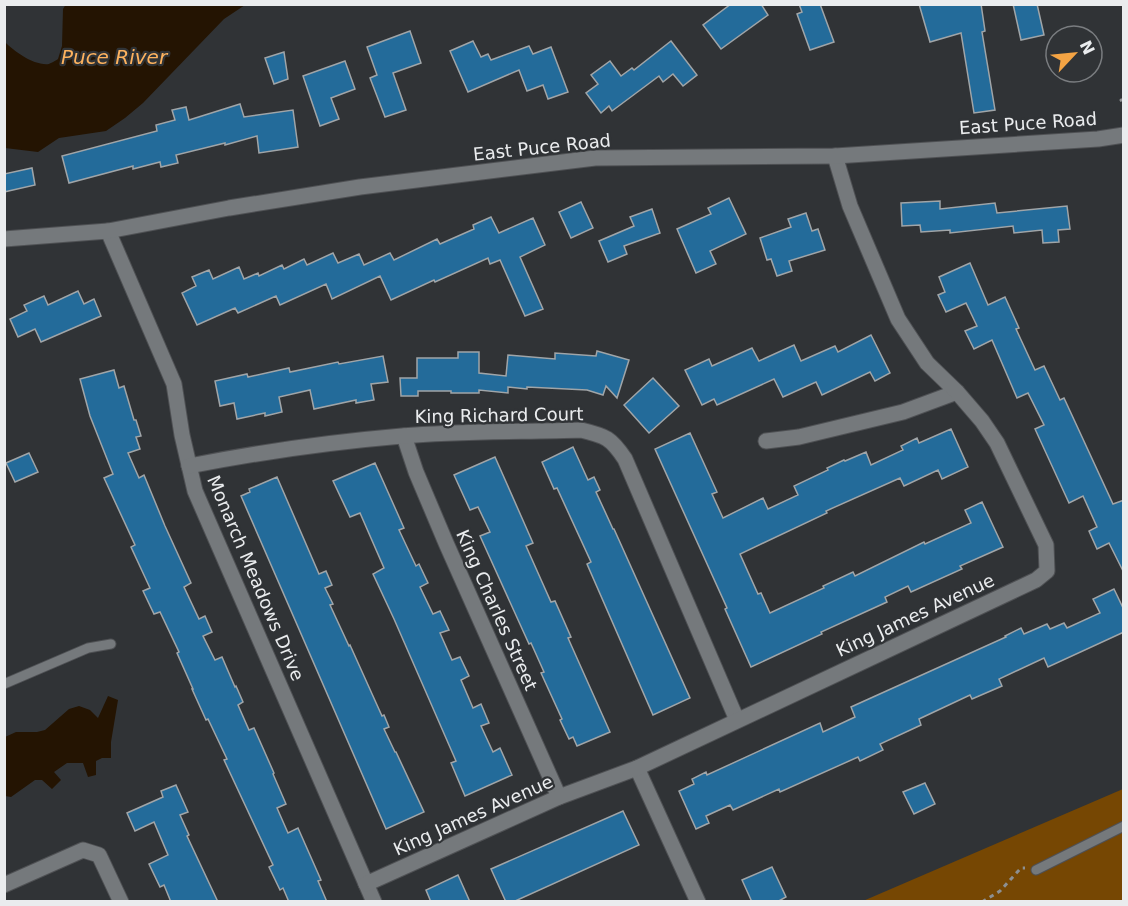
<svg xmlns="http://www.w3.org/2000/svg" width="1128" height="906" font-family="'DejaVu Sans',sans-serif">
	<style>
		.green { fill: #764703 }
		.water { fill: #241402 }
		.building { fill: #236b9a; stroke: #a0a5a8; stroke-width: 1.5 }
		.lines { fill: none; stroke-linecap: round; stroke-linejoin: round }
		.lane-casing { stroke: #4f5154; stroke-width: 11 }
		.street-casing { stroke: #4f5154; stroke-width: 17 }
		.secondary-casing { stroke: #4f5154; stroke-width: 17 }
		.path { stroke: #8d9092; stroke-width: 3; stroke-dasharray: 4.5 4.5; stroke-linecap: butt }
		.lane { stroke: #75797c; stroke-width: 9 }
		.street { stroke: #75797c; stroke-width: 15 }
		.secondary { stroke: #75797c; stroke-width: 15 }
		.labels { text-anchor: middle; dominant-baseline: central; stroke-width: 4.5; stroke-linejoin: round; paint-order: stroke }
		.street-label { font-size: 18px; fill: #eaecee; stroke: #303336 }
		.water-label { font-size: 20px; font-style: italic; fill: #fdb25e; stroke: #303336 }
	</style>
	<rect width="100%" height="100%" fill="#303336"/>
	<polygon class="green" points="1123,789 1123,901 863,901"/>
	<g class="water">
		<path d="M66 4H245V5L224 19 143 103 125 118 106 131 59 138 38 152 5 148V42C14 51 34 66 49 64 49 64 57 60 58 59L62 46 63 9Z"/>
		<polygon points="108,696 118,700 111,742 111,758 102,758 96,761 96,775 88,777 83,763 67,763 54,772 61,780 52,789 42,780 35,780 11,797 5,796 5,737 16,732 37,732 45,730 69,709 79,706 90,710 98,718"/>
	</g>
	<g class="building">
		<polygon points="731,4 761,4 768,15 721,49 703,25"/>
		<polygon points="799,4 820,4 834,42 810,50 797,14 802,12"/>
		<polygon points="919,4 981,4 985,31 982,32 995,110 974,113 961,33 930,42"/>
		<polygon points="1013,4 1037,4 1044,35 1021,40"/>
		<polygon points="410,31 421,63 393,73 406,110 385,117 370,78 377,75 367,47"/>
		<polygon points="473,41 481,57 488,54 491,60 529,46 533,54 551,47 568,92 548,99 543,85 527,91 519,70 468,92 450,51"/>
		<polygon points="671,41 697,75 683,86 673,74 663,82 659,76 612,111 609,106 601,113 586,93 598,84 591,75 610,61 621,76 632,68 634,70"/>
		<polygon points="284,52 288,79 274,84 265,58"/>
		<polygon points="345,61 355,89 331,98 339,119 320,126 303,76"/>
		<polygon points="240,104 244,117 293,110 298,147 259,153 257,136 225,145 225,143 176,155 178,163 161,167 160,162 133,169 133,166 69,183 62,156 157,131 156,125 175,120 172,110 186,107 189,120"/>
		<polygon points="32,168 35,185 4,192 4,174"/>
		<polygon points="729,198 746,234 710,251 716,264 696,273 677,229 711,214 708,208"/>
		<polygon points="940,201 940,209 995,203 997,213 1067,206 1070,229 1058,230 1059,242 1043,243 1042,230 1014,233 1013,226 950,233 950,230 921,232 920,225 902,226 901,203"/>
		<polygon points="581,202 593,228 571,238 559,212"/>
		<polygon points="652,209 660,233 624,246 627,254 608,262 599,241 634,226 630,217"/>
		<polygon points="806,213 812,231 818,229 825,250 789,261 792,271 777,276 771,259 767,260 760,238 791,227 788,219"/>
		<polygon points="491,217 499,233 533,218 545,245 520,257 543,309 525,316 500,260 490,264 488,258 435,282 434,280 391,300 380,276 332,299 326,284 280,305 276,296 238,313 235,308 197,325 182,293 196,286 192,277 209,270 213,279 239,267 244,279 258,273 259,276 282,265 284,269 304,259 307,265 333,253 338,263 359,254 364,265 390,253 394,260 437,239 440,244 474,229 473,225"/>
		<polygon points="970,263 988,305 1005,297 1019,328 1016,329 1035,370 1044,366 1060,400 1064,398 1113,504 1124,500 1124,573 1109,543 1097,549 1089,531 1097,527 1083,496 1069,503 1035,429 1044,425 1028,393 1017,398 992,340 974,349 965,331 977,326 966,303 946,312 938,295 945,292 939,277"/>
		<polygon points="78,291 84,304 94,299 101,316 41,342 35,329 18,337 10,319 27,311 24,305 44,296 48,305"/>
		<polygon points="871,335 890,373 875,381 870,372 822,395 816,382 783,397 774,379 717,405 714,399 702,405 685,370 709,359 712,366 752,348 759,361 794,345 801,361 835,346 838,352"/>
		<polygon points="597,351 629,360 617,398 606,386 603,395 587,390 527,387 527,389 508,387 508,393 479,390 479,393 451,393 451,391 418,391 418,396 401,396 400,378 417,378 417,358 458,358 458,352 479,352 479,373 506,376 508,355 555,359 555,353 596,356"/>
		<polygon points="383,356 388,382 371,384 374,400 356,403 356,400 314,409 310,390 279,397 282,412 265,416 265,413 237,419 234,403 220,406 215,381 247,374 248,377 289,368 290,372 338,362 339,364"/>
		<polygon points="114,370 119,388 124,386 134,420 136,420 141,436 136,437 140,449 128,453 139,478 144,475 165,526 191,583 184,587 199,619 205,616 212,632 203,636 215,660 222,657 235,687 236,686 243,702 238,705 249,730 254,728 274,773 273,774 286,804 277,808 288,833 298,828 321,880 318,881 327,902 289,902 283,888 280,890 269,867 273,865 224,760 227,759 208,719 206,720 192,689 193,689 177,653 179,652 160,612 154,614 143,591 150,588 131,547 135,545 104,478 113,474 90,416 80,379"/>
		<polygon points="653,378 679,406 649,433 624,405"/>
		<polygon points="951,429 968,467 942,479 938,470 904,486 900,478 826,511 827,513 740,554 758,594 761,593 770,613 824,588 823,586 853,572 855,576 924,542 925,544 971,523 965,510 982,502 1003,547 960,566 962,569 911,592 908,586 885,597 887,602 821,632 822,634 751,667 725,609 727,608 655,449 690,433 717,492 712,494 723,518 763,498 768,509 798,495 794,486 828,470 827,468 844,460 845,461 866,452 871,465 903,450 901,446 917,438 919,443"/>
		<polygon points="573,447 588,480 594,477 600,490 596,492 613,529 614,529 690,698 653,715 587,564 591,562 557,488 554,489 542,462"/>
		<polygon points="29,453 38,472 15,482 6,463"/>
		<polygon points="495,457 533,543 526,546 551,602 555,601 571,637 568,638 610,732 577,746 573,737 569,739 560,720 562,719 541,673 544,672 531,643 529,644 480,536 490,532 478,507 470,510 454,475"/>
		<polygon points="375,463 404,528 399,530 416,566 419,564 428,583 420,587 433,614 440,611 449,630 440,633 452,660 460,657 469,676 461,680 473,708 481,704 489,723 481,726 493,752 500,748 512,775 465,796 451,763 456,761 394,619 373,574 384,568 360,513 350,517 333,481"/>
		<polygon points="277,477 319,574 326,571 332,585 325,588 333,604 330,605 349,646 350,645 382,716 384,715 389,727 384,729 395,752 396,752 424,812 386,829 241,496 250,492 249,489"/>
		<polygon points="1114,589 1124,610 1124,632 1048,667 1044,658 999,679 1002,686 972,699 970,695 919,719 921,725 880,744 883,750 860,761 858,757 780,792 779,789 733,810 730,805 706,816 709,823 696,829 679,791 694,784 692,779 706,772 707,775 820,723 823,732 855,717 851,707 1006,637 1005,636 1021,628 1024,634 1047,624 1050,629 1064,623 1067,628 1100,613 1093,599"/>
		<polygon points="925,783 935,804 914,814 903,792"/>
		<polygon points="176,785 188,812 180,815 189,835 187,836 218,902 171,902 164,885 160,887 149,864 168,855 154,822 135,831 127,813 163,797 161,791"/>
		<polygon points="623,811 639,845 513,902 506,902 491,869"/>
		<polygon points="772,867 786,897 777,902 752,902 742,880"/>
		<polygon points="458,875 470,902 431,902 426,890"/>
	</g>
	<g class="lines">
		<g class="lane-casing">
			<g id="lane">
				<polyline points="4,684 88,648 111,644"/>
				<polyline points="1036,870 1124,826"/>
			</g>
		</g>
		<g class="street-casing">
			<g id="street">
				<polyline points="108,231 174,384 182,435 195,491 374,902"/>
				<polyline points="404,436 416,472 446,543 559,797"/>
				<polyline points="766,441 799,437 903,412 957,392"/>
				<path d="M189 466C260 452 331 442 402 436 462 431 522 432 581 430 606 436 611 438 625 459L737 720"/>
				<polyline points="637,768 698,902"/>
				<polyline points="366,884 559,797 637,768 1036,580 1047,571 1046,545 997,443 982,421 957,392 927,363 898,319 850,206 835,156"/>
				<polyline points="4,885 83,850 99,855 121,902"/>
			</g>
		</g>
		<g class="secondary-casing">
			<polyline id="secondary" points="4,239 108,231 229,208 360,187 595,158 835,156 1098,139 1124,135"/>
		</g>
		<g class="path">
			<polyline points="1124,100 1121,100 1124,105"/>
			<polyline points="982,902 1000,891 1021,868 1025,868"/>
		</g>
		<use href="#lane" class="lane"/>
		<use href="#street" class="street"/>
		<use href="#secondary" class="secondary"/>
	</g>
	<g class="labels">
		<g class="street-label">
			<text transform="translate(1028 123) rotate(-4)">East Puce Road</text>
			<text transform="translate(542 147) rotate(-6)">East Puce Road</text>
			<text transform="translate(499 415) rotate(-1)">King Richard Court</text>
			<text transform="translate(256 578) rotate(67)">Monarch Meadows Drive</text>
			<text transform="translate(497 610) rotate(66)">King Charles Street</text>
			<text transform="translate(915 615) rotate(-25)">King James Avenue</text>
			<text transform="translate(473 815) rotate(-24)">King James Avenue</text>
		</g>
		<g class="water-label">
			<text x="114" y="57">Puce River</text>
		</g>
	</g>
	<rect width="1128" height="906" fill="none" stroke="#eaecee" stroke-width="12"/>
	<g transform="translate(1074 54) rotate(64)"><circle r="28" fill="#303336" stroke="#7a7d80" stroke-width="1.5"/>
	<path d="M0-4.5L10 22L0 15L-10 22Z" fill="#f4a444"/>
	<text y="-9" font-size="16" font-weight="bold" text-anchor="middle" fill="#eaecee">N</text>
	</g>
</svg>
